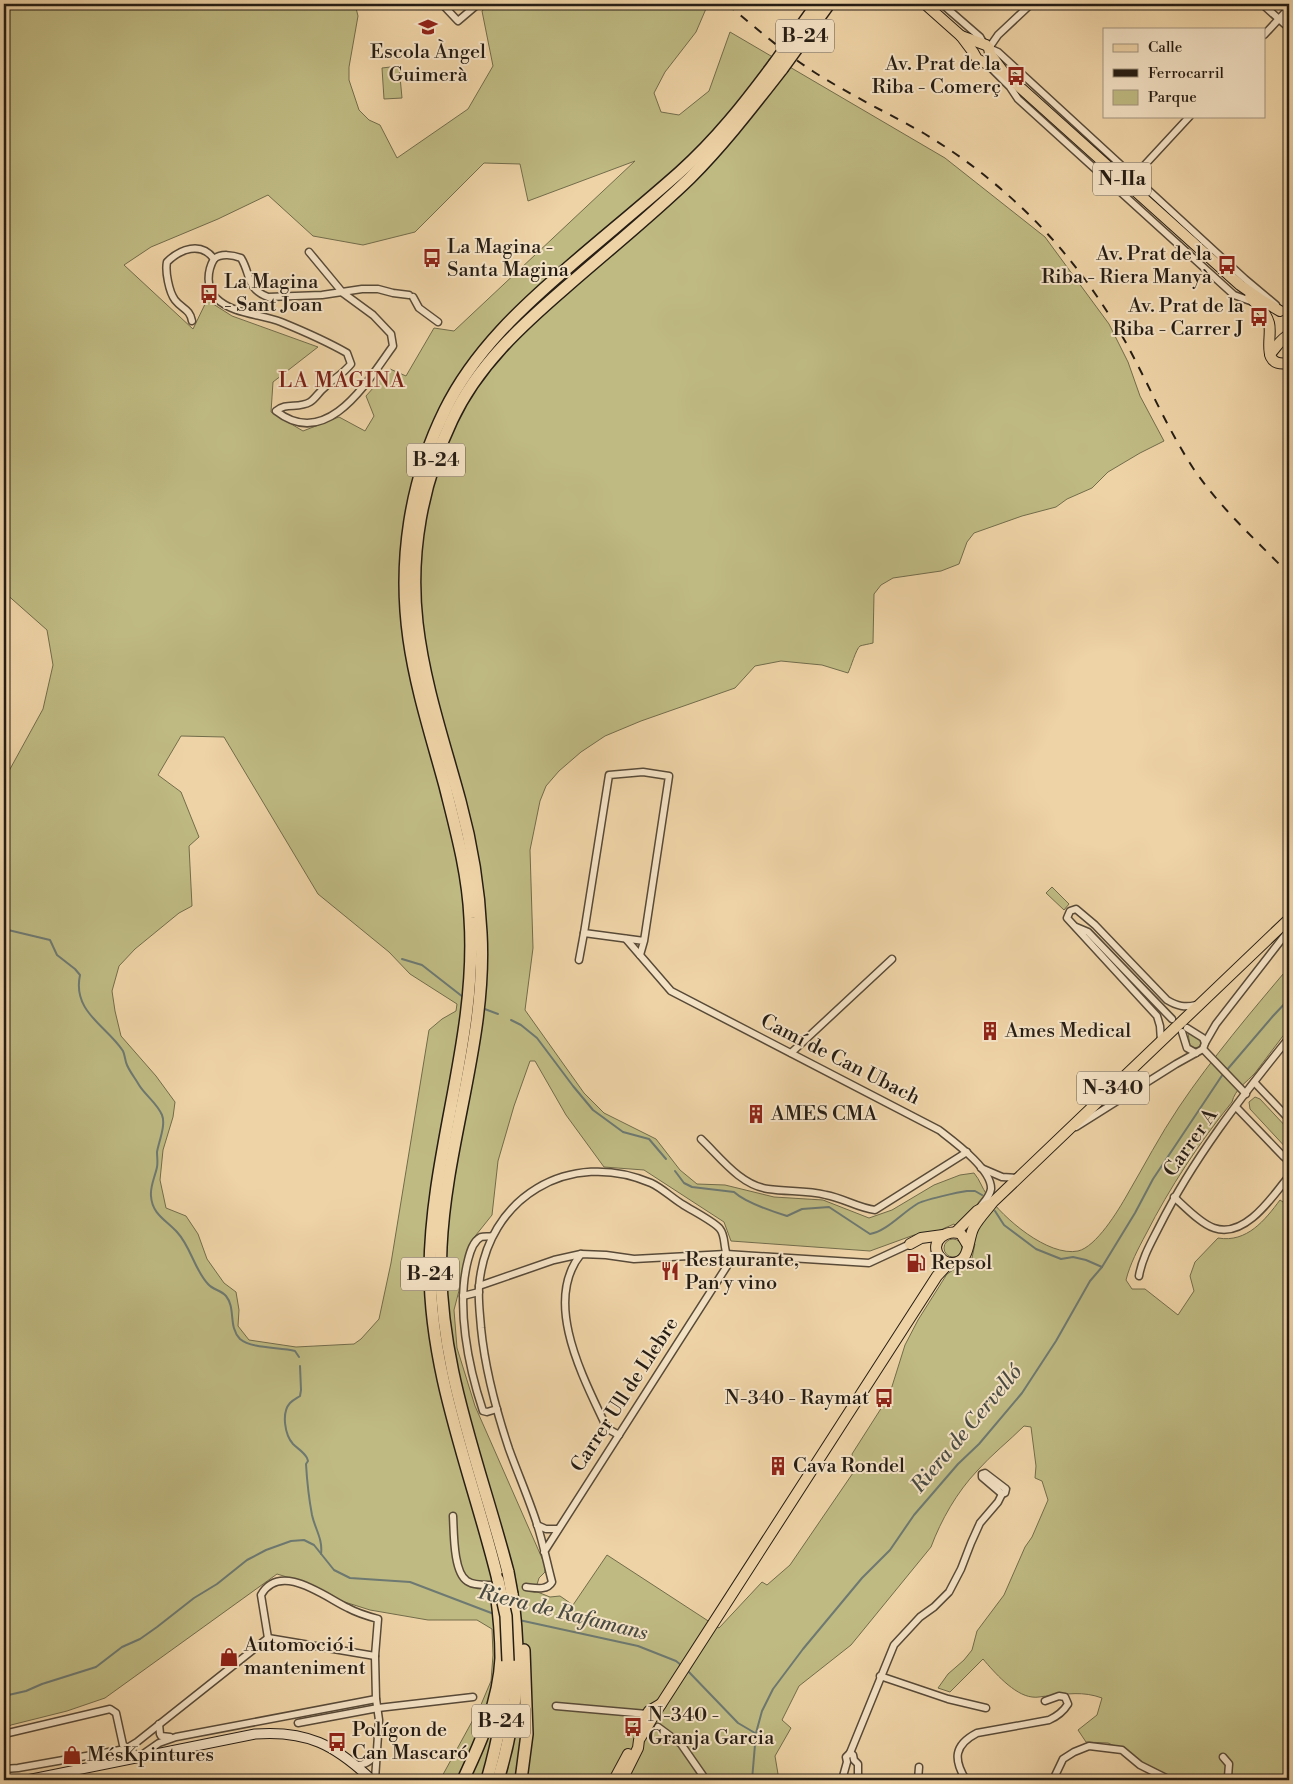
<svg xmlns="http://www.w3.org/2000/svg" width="1293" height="1784" font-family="'Libre Bodoni',serif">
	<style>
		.green { fill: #bfba82; stroke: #726c4b; fill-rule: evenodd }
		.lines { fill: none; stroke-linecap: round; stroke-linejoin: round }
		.stream { stroke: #6d7972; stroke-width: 2 }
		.street-casing { stroke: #584a38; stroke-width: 9 }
		.secondary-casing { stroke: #261d14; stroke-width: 11 }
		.primary-casing { stroke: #261d14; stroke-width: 12 }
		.highway-casing { stroke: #261d14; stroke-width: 14 }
		.street { stroke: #f4e2c5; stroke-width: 6 }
		.secondary { stroke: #f4e2c5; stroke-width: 9 }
		.primary { stroke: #eed3a6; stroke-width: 10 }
		.highway { stroke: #eed3a6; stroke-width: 11 }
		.rail { stroke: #261d14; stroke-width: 2; stroke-dasharray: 9 9; stroke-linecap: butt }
		.highway-bridge-casing { stroke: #261d14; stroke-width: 14; stroke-linecap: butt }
		.highway-bridge { stroke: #eed3a6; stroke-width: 11 }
		.labels { text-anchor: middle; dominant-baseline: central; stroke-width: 4; stroke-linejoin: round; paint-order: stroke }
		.shield { fill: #f4e2c5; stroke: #645849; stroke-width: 1 }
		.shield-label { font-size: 19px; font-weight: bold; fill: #261d14 }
		.poi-label { font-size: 20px; fill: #261d14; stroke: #f4e2c5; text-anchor: start }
		.street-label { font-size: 20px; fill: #261d14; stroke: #f4e2c5 }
		.neighbourhood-label { font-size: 21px; letter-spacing: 1px; fill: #7a1f14; stroke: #f4e2c5 }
		.water-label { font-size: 21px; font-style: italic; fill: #494b43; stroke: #f4e2c5 }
	</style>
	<rect width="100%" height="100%" fill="#eed3a6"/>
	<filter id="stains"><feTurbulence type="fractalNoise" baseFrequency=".004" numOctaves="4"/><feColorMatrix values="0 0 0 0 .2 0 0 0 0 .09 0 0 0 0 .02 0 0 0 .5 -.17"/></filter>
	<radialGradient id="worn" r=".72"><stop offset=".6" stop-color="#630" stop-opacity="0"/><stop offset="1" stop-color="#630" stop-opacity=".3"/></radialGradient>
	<g class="green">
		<path d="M4 4H355L358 16 349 67V80L359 110 369 120 380 125 397 158 468 109 493 66 482 11 490 4H708L696 32 665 72 654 93 661 112 679 115 709 91 730 32 945 158 1045 237 1109 324 1128 362 1140 396 1164 441 1140 453 1108 472 1092 488 1067 499 1056 507 1022 516 974 533 967 542 959 564 941 571 893 578 881 585 874 594 873 643C869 644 863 645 860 646 856 649 851 667 848 673L822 665 781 661 755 666 735 688 641 721 605 736 581 752 559 771 546 786 540 801 530 850 533 948 525 1010 584 1093 604 1113 656 1139 680 1170 697 1184 725 1185 774 1197 823 1200 869 1218 892 1210 934 1185 960 1175 974 1173C980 1180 982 1188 987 1195 1003 1218 1048 1257 1078 1251 1096 1247 1118 1211 1127 1195 1144 1166 1160 1135 1179 1107 1212 1058 1251 1012 1289 967V1028L1255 1073C1247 1082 1235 1089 1232 1102 1199 1143 1170 1187 1146 1234 1138 1249 1130 1264 1126 1280L1132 1289H1145L1178 1315 1194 1291 1190 1276 1195 1262 1218 1238C1247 1243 1265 1220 1280 1200L1289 1206V1780H1261L1254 1778 1249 1780 1180 1778 1163 1774 1146 1766 1126 1751 1108 1743 1086 1742 1078 1730 1097 1715 1102 1698C1083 1691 1067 1694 1048 1696 1043 1696 1037 1698 1032 1697 1014 1695 994 1672 983 1659L950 1692 938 1688 948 1674 964 1660 972 1650 977 1631 1004 1595 1025 1547 1032 1537 1048 1500 1042 1481 1035 1478 1036 1466 1031 1427 1024 1426C1009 1441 991 1455 977 1471 957 1492 941 1520 931 1547L851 1645 799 1686 782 1720 791 1728 775 1756 779 1780H440L480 1707 491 1681 493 1655 492 1629 477 1620H428L370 1610 332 1598 310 1584 277 1574 105 1698 67 1711 11 1725 4 1730V780L43 709 53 665 47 630 4 592ZM635 161 454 331 434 328 406 376 390 369 366 396 374 416 365 431 339 417 303 431 271 412 273 382 318 347 232 316 207 300 193 329 124 265 151 247 218 219 268 195 313 236 363 245 415 232 484 163 520 164 528 201ZM181 736 224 737 318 894 389 952 410 974 457 1004 456 1011 442 1019 429 1030 391 1263 379 1319 361 1339 354 1344 296 1347 249 1340 238 1326 239 1310 236 1292 224 1283 207 1259 198 1234 186 1216 166 1208 160 1180 163 1150 173 1117 175 1102 156 1076 121 1036 115 1011 112 991 119 966 135 949 179 913 192 906 189 846 199 837 181 792 158 775ZM530 1061H535L566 1115 604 1167 644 1170 724 1222 731 1241 870 1251 914 1235 931 1234 954 1224 975 1244 972 1258 947 1274 918 1320 905 1345 889 1396 852 1454 855 1470 790 1565 767 1585 762 1582 719 1628 607 1555 573 1605 560 1596 550 1597 535 1591 539 1578 545 1572V1565L475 1406 457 1348 454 1310 472 1240 492 1215 498 1161 514 1106Z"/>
		<polygon points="399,66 402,98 384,99 382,68"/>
		<polygon points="1052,887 1069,904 1064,910 1046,893"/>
		<polygon points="1188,1033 1200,1039 1201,1043 1199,1047 1194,1048 1190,1046"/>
		<polygon points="1255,1097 1260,1099 1289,1130 1289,1151 1250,1109 1249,1102"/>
		<circle cx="953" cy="1248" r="9"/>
	</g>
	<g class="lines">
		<g class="stream">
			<path d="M4 929 50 940 57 955 75 969 80 975C72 1012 107 1026 123 1051 125 1055 125 1061 127 1065 130 1072 135 1078 139 1085 145 1095 157 1103 162 1115 166 1125 159 1141 157 1152 157 1157 158 1162 157 1167 155 1177 150 1186 151 1196 152 1214 166 1220 177 1232 191 1247 194 1269 208 1284 213 1290 221 1290 226 1296 236 1308 228 1327 240 1339 252 1349 279 1347 295 1351L299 1357"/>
			<polyline points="402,959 422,965 463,997"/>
			<polyline points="482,1008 498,1014"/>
			<polyline points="511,1020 521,1025 537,1038 573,1086 593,1110 623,1132 649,1139 666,1159"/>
			<polyline points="1226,1071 1273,1016 1289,999"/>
			<path d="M675 1171 684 1183 692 1187 734 1192C746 1203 771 1211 787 1216L802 1209 829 1207 870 1234C887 1231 902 1213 917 1204 923 1200 959 1192 967 1191H975L982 1195"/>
			<polyline points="995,1211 1004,1225 1036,1249 1061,1259 1073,1257 1086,1260 1102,1267"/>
			<path d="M300 1366 301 1390 300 1396C297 1398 293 1400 290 1403 281 1413 285 1435 293 1444 298 1449 304 1452 307 1458L308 1461 306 1464C307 1481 309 1499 312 1515 315 1529 323 1539 321 1554"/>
			<polyline points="519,1620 638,1646 676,1661 681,1665"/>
			<polyline points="687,1670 738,1723 755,1733"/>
			<polyline points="4,1696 26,1691 42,1684 96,1667 122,1647 140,1639 157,1627 194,1598 217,1584 247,1560 266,1550 291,1541 304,1540 314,1545 334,1570 350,1578 410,1582 494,1614"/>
			<polyline points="752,1780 756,1733 762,1711 773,1689 803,1649 862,1578 890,1550 914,1515 958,1464 979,1444 1022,1393 1056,1341 1090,1281 1102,1267 1135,1213 1153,1179 1223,1074"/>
		</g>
		<g class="street-casing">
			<g id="street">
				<polyline points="442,4 458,21 478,4"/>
				<polyline points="942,4 980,37 984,44"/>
				<polyline points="1031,4 998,35 989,48 998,52 1245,279 1276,305"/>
				<polyline points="1262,4 1289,28"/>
				<polyline points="1264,35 1289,8"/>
				<polyline points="990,67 1010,87 1018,99 1234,295 1253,302"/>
				<polyline points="1129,173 1140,170 1190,116"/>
				<path d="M214 259C207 271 206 288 216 298 232 314 260 314 281 322 303 331 326 341 347 353L351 364C342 375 333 379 324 388 319 392 315 399 310 402 298 409 286 402 276 411 327 451 367 382 393 346L391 334 373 315 343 293 309 252"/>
				<path d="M214 259C221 253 233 255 241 258 251 274 246 289 268 297L322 295 362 289H378L393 293 409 295"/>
				<polyline points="413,297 419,308 438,322"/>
				<path d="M192 321C190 309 182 309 175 300 169 292 165 271 167 262 180 249 201 241 214 259"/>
				<polyline points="1076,927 1088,932 1172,1019"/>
				<path d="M626 939 671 991 939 1130C953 1141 992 1169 991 1189 990 1196 985 1201 981 1206"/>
				<polyline points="640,955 644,941 669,776 643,772 609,775 584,933 644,941"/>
				<polyline points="579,960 584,933"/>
				<polyline points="1182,1032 1187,1048 1196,1053"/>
				<path d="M1161 1041 1160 1026 1157 1016 1067 918 1070 911 1076 909 1095 925 1167 1000C1177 1006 1185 1008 1196 1005"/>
				<polyline points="1205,1043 1216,1024 1289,930"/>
				<polyline points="1203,1049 1246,1094"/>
				<polyline points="791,1053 892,959"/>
				<polyline points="1255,1083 1289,1119"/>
				<polyline points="1236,1107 1283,1156 1289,1161"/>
				<polyline points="1076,1127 1176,1064 1203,1049 1205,1043 1203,1038 1187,1028"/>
				<path d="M701 1139C720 1157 740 1185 768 1189 788 1192 807 1190 826 1195 843 1198 858 1208 875 1210L967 1152"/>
				<polyline points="981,1168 1002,1177 1018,1178"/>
				<path d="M1174 1197C1184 1206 1201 1224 1214 1228 1245 1239 1273 1196 1289 1176"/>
				<path d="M492 1236C489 1237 484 1236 481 1237 473 1241 470 1252 468 1260 456 1306 468 1366 483 1411L487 1412 497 1409"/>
				<path d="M581 1254C543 1301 582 1375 604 1422L608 1429 619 1435"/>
				<path d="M1139 1276C1142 1258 1151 1243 1159 1227 1193 1159 1241 1097 1289 1038"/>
				<polyline points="479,1286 554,1260 581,1254 606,1255 634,1259 726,1254 869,1263 910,1244"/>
				<polyline points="463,1296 479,1292"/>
				<polygon points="985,1473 1006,1489 1005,1493 1002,1494 982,1477 982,1474"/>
				<path d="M453 1516C454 1531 453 1572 467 1581 474 1586 487 1585 495 1585"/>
				<polyline points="537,1525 546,1529 558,1529"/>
				<path d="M526 1587C535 1588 547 1591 552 1582 547 1563 543 1543 537 1524 529 1499 518 1474 509 1449 496 1410 485 1369 481 1328 480 1314 478 1300 479 1287 486 1197 570 1148 651 1183 662 1188 672 1198 682 1204 691 1210 715 1222 720 1229 724 1234 724 1241 725 1247 726 1253 728 1259 727 1266L544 1552"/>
				<path d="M268 1638 261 1595C280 1561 325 1597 348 1608 357 1613 367 1616 378 1619L375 1656 376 1699 379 1720 375 1780"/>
				<polyline points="880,1676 948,1699 986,1708"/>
				<polyline points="556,1706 647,1714"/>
				<polyline points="298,1723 378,1708 473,1697"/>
				<polyline points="159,1724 160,1734 161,1736 170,1737"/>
				<polyline points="658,1727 681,1744 706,1780"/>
				<polyline points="4,1734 110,1709 116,1713 123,1745 139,1757 159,1743 176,1737 376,1699"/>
				<polyline points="850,1753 894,1645 920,1617 934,1607 949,1592 961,1569 971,1543 980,1523 998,1502 1002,1494"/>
				<polyline points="102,1763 137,1742 268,1638 375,1656"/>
				<path d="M356 1765C365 1765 371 1762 375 1754"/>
				<polyline points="4,1769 18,1768 120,1750"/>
				<polyline points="842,1780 847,1762 846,1757 850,1753 853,1755 854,1760 858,1764 858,1780"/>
				<polyline points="918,1780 919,1767"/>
				<path d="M966 1780C953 1759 954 1745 977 1733L1049 1720C1058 1716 1063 1712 1068 1704L1065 1697 1059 1696 1045 1701"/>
				<polyline points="1053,1780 1063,1759 1074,1752 1089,1746 1122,1750 1140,1765 1170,1780"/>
				<polyline points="1221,1780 1228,1777 1229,1764 1223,1757"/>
			</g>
		</g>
		<g class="secondary-casing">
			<path id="secondary" d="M27 1780 255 1734C307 1730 335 1745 372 1780"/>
		</g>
		<g class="primary-casing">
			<g id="primary">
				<polyline points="925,4 961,36 973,52 977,59 1001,71"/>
				<polyline points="961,36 986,45 989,48 990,54 1004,73 1240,285 1263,301 1280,311"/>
				<path d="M1250 297C1257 305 1266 312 1269 323 1273 337 1259 368 1289 363"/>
				<path d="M1270 354C1276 348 1281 338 1289 335"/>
				<polyline points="956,1232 977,1211 988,1205"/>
				<polyline points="910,1244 921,1238 943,1235"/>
				<path d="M967 1244 961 1234C947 1228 929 1241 939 1256 942 1260 946 1263 952 1263 971 1263 967 1239 974 1227 979 1218 987 1210 993 1202L1289 919"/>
				<polyline points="638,1729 649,1711 661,1704"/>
				<polyline points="614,1780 628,1754"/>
				<polyline points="622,1780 638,1748 639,1740 656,1712 937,1276 949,1263"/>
			</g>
		</g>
		<g class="highway-casing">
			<g id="highway">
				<path d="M508 1572C480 1464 436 1360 441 1247 446 1141 487 1039 481 933 479 888 472 845 460 801 444 742 424 684 417 623 409 553 422 483 452 420 477 366 521 326 565 288 607 251 651 216 690 178 724 144 753 106 782 69"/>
				<path d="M498 1580C473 1477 430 1376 430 1269 431 1150 478 1037 470 918 468 873 456 830 445 786 432 738 416 689 409 639 398 561 410 481 445 410 474 351 522 307 571 265 607 234 644 204 680 172 716 140 745 103 774 64"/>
				<path d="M463 1780C481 1742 499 1701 501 1658 501 1636 499 1614 496 1592"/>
				<path d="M487 1780C498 1741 506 1702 508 1661"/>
				<path d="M498 1780C517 1717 522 1660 512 1594"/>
				<polyline points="521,1780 527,1734 524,1650"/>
			</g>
		</g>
		<use href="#street" class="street"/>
		<use href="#secondary" class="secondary"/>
		<use href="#primary" class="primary"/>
		<use href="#highway" class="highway"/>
		<path class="rail" d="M727 4C755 27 783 52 814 72 850 95 888 113 925 134 968 160 1008 192 1043 229 1075 263 1102 301 1125 341 1148 383 1167 428 1193 468 1220 508 1256 540 1289 574"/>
		<g class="highway-bridge-casing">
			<g id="highway-bridge">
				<polyline points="774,64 817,4"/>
				<polyline points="782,69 829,4"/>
				<polyline points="508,1572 512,1594"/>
				<polyline points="498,1580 506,1616 508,1661"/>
			</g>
		</g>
		<use href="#highway-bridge" class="highway-bridge"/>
	</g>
	<defs>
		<g id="school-bare" transform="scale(1.5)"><path d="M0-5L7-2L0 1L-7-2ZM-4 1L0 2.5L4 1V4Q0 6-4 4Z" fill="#8f2418" stroke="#f4e2c5" stroke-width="2.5" paint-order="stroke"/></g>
		<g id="bus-bare" transform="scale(1.5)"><path d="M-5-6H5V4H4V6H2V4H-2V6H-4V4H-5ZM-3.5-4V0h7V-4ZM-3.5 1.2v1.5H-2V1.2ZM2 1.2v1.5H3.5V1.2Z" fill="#8f2418" stroke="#f4e2c5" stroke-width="2.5" paint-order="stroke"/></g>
		<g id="building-bare" transform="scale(1.5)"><path d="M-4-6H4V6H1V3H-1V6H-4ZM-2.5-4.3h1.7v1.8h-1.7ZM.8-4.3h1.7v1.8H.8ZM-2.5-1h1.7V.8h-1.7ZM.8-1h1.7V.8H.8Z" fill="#8f2418" stroke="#f4e2c5" stroke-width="2.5" paint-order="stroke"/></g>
		<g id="fuel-bare" transform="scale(1.5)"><path d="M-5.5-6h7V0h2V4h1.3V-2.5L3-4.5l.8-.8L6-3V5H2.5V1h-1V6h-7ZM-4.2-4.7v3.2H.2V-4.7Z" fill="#8f2418" stroke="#f4e2c5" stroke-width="2.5" paint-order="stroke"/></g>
		<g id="restaurant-bare" transform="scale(1.5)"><path d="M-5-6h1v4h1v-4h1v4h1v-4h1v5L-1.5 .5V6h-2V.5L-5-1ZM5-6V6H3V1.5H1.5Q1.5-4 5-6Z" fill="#8f2418" stroke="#f4e2c5" stroke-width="2.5" paint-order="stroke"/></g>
		<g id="shop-bare" transform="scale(1.5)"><path d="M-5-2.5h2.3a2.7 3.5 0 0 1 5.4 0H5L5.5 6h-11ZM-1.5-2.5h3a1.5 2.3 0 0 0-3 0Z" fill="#8f2418" stroke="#f4e2c5" stroke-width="2.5" paint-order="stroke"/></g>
	</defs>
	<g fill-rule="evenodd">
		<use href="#school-bare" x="428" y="27"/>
		<use href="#bus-bare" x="1016" y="76"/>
		<use href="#bus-bare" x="432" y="258"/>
		<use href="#bus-bare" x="1227" y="265"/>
		<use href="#bus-bare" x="209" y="294"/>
		<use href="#bus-bare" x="1259" y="317"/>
		<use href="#building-bare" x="990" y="1031"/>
		<use href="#building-bare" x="756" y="1114"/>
		<use href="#fuel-bare" x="916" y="1263"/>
		<use href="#restaurant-bare" x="670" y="1271"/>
		<use href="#bus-bare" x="884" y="1398"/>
		<use href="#building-bare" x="778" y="1466"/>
		<use href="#shop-bare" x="229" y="1657"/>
		<use href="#bus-bare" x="633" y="1727"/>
		<use href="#bus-bare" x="337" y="1742"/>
		<use href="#shop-bare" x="72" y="1755"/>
	</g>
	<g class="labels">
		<g class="shield">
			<rect x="776" y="19.5" width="58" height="33" rx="4"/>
			<rect x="1093" y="162.5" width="58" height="33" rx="4"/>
			<rect x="407" y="443.5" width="58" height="33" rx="4"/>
			<rect x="1077" y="1071.5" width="72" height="33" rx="4"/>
			<rect x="401" y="1257.5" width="58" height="33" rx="4"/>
			<rect x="472" y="1704.5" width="58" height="33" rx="4"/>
		</g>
		<g class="shield-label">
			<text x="805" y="36">B-24</text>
			<text x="1122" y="179">N-IIa</text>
			<text x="436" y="460">B-24</text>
			<text x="1113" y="1088">N-340</text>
			<text x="430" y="1274">B-24</text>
			<text x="501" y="1721">B-24</text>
		</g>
		<g class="poi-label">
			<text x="428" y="52" text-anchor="middle">Escola Àngel<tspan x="428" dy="23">Guimerà</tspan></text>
			<text x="1001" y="64" text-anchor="end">Av. Prat de la<tspan x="1001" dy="23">Riba - Comerç</tspan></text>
			<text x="447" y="247">La Magina -<tspan x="447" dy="23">Santa Magina</tspan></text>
			<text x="1212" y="254" text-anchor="end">Av. Prat de la<tspan x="1212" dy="23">Riba - Riera Manyà</tspan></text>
			<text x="224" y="282">La Magina<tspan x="224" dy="23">- Sant Joan</tspan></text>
			<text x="1244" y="306" text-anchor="end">Av. Prat de la<tspan x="1244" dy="23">Riba - Carrer J</tspan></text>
			<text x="1005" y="1031">Ames Medical</text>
			<text x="771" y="1114">AMES CMA</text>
			<text x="685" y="1260">Restaurante,<tspan x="685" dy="23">Pan y vino</tspan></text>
			<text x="931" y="1263">Repsol</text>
			<text x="869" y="1398" text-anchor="end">N-340 - Raymat</text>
			<text x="793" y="1466">Cava Rondel</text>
			<text x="244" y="1645">Automoció i<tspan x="244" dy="23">manteniment</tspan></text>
			<text x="648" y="1715">N-340 -<tspan x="648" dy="23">Granja Garcia</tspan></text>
			<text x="352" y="1730">Polígon de<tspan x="352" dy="23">Can Mascaró</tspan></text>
			<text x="87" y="1755">MésKpintures</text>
		</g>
		<g class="street-label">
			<text transform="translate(840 1060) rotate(27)">Camí de Can Ubach</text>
			<text transform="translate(1191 1143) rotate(-55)">Carrer A</text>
			<text transform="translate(625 1395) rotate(-57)">Carrer Ull de Llebre</text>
		</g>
		<g class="neighbourhood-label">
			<text x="342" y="381">LA MAGINA</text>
		</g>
		<g class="water-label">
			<text transform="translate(967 1429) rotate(-50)">Riera de Cervelló</text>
			<text transform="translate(563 1613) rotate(14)">Riera de Rafamans</text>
		</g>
	</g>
	<rect width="1293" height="1784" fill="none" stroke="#eed3a6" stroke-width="20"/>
	<rect x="5" y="5" width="1283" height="1774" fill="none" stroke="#261d14" stroke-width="2.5"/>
	<rect x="10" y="10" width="1273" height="1764" fill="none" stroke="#261d14"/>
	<rect x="1103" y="28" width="162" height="90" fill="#f4e2c5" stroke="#a2937e"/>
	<rect x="1113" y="44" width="25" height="8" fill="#eed3a6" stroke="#a2937e"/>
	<text x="1148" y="52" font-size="15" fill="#261d14">Calle</text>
	<rect x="1113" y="69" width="25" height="8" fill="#261d14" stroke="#a2937e"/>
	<text x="1148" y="78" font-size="15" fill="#261d14">Ferrocarril</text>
	<rect x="1113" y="90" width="25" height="15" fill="#bfba82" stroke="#a2937e"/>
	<text x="1148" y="102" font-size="15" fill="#261d14">Parque</text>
	<rect width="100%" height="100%" filter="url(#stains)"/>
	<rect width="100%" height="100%" fill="url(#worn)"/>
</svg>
